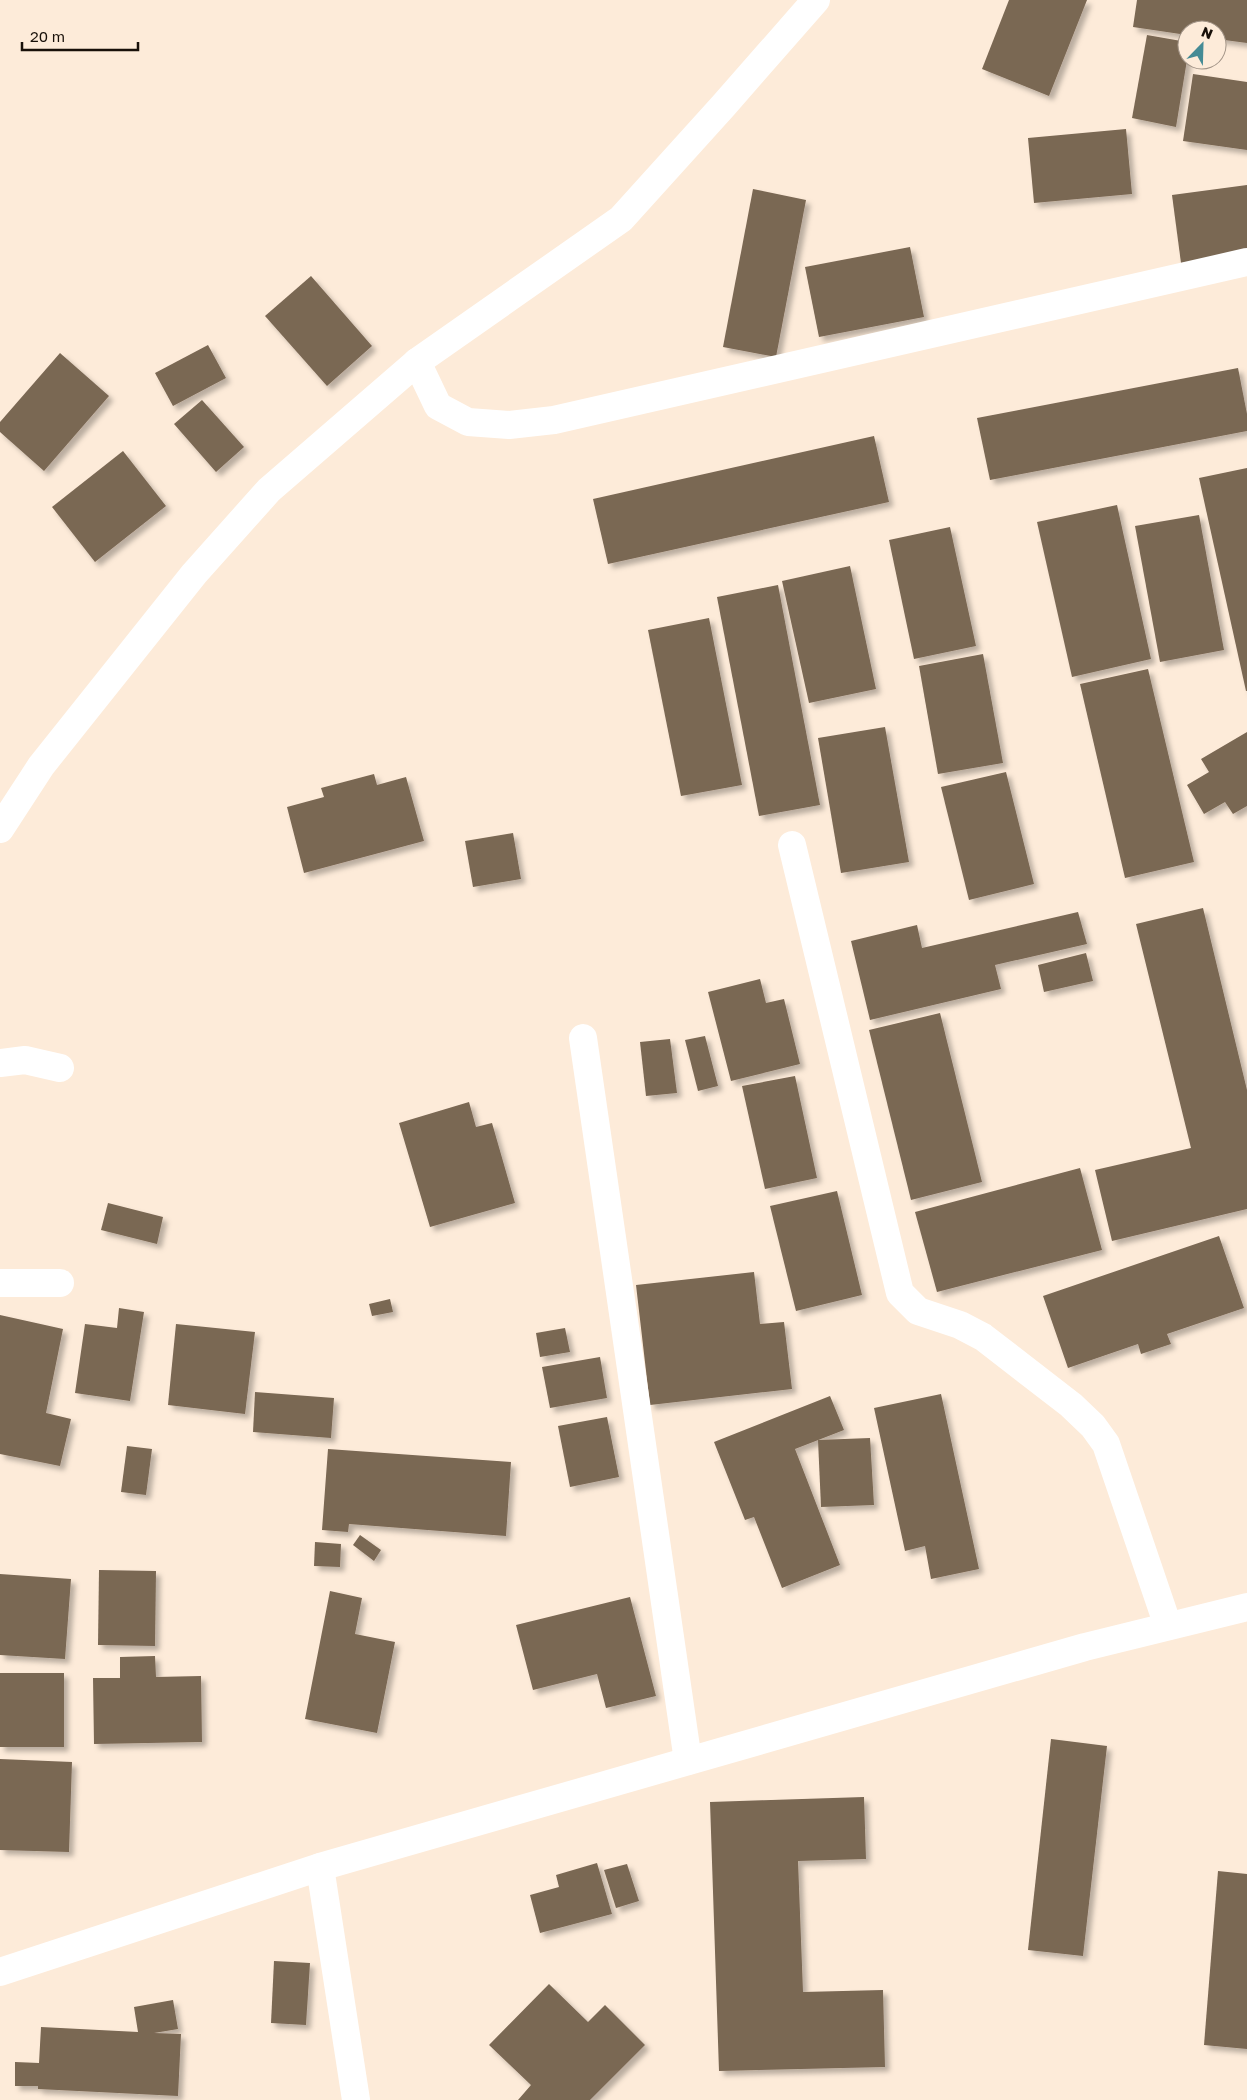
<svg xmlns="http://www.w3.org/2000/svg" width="1247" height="2100" font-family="'Golos Text',sans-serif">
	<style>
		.building { fill: #7a6753; filter: url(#shadow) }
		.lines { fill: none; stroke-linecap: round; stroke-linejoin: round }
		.minor { stroke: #fff; stroke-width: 28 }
	</style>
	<defs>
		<filter id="shadow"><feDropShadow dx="4.5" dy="4.5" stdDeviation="2.5" flood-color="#0004"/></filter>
	</defs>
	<rect width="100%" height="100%" fill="#fdebd9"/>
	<g class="building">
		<polygon points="1009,0 1087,0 1049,96 982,69"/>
		<polygon points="1137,0 1247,0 1247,43 1217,39 1217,30 1187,30 1187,35 1133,27"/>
		<polygon points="1147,35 1187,42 1187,60 1176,127 1132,118"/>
		<polygon points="1193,74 1247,82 1247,150 1183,141"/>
		<polygon points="1126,129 1132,194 1034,203 1028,138"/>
		<polygon points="1247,185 1247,255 1181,263 1172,195"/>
		<polygon points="753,189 806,200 776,357 723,347"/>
		<polygon points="910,247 924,317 819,337 805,267"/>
		<polygon points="311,276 372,346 327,386 265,316"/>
		<polygon points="208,345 226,378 173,406 155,373"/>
		<polygon points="60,353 109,396 44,471 0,432 0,422"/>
		<polygon points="1238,368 1247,414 1247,431 990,480 977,418"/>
		<polygon points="202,400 244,447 216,472 174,424"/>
		<polygon points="874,436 889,502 608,564 593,499"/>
		<polygon points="123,451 166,506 95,562 52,507"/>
		<polygon points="1247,468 1247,691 1246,691 1199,478"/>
		<polygon points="1117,505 1151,659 1072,677 1037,522"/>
		<polygon points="1199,515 1224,650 1160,662 1135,526"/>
		<polygon points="950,527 976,646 914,659 889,540"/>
		<polygon points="850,566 876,689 809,703 782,581"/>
		<polygon points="778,585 820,805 759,816 717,597"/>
		<polygon points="709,618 742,785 681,796 648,630"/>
		<polygon points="983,654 1003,763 938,774 919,666"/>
		<polygon points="1148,669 1194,862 1125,878 1080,684"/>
		<polygon points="885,727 909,862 841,873 818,738"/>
		<polygon points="1247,732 1247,806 1233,814 1225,802 1204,814 1187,785 1209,772 1201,759"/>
		<polygon points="1006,772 1034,884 969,900 941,787"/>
		<polygon points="374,774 377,785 406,777 424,841 304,873 287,807 324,797 321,788"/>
		<polygon points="513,833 521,879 473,887 465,841"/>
		<polygon points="1203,908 1247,1090 1247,1209 1112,1241 1095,1170 1191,1148 1136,924"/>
		<polygon points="1078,912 1087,944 995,965 1001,989 870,1020 851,941 917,925 922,948"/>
		<polygon points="1086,953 1093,981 1044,992 1038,965"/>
		<polygon points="760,979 766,1003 784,999 800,1064 731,1081 708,992"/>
		<polygon points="940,1013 982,1182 911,1200 869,1030"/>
		<polygon points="705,1036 718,1086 698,1091 685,1040"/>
		<polygon points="670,1039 677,1093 646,1096 640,1042"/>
		<polygon points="795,1076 817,1178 765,1189 742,1086"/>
		<polygon points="469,1102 476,1127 492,1123 515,1203 430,1227 399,1123"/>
		<polygon points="1080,1168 1102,1250 937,1292 915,1212"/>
		<polygon points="837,1191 862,1295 796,1311 770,1206"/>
		<polygon points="108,1203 163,1217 157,1244 101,1230"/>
		<polygon points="1219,1236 1244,1308 1167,1334 1171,1344 1141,1354 1138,1344 1068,1368 1043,1296"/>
		<polygon points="754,1272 760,1324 784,1322 792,1389 650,1405 636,1285"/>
		<polygon points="390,1299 393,1312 372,1316 369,1304"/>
		<polygon points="119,1308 144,1312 130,1401 75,1393 85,1324 117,1328"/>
		<polygon points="0,1315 63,1329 46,1413 71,1419 60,1466 0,1454"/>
		<polygon points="176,1324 255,1332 245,1414 168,1405"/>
		<polygon points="565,1328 570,1352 540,1357 536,1333"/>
		<polygon points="600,1357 607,1398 550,1408 542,1367"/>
		<polygon points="255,1392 334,1398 331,1438 253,1432"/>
		<polygon points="941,1394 979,1569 931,1579 925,1546 905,1551 874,1408"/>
		<polygon points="830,1396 844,1430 795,1449 840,1565 782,1588 754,1517 745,1520 714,1442"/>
		<polygon points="607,1417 619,1477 570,1487 558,1426"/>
		<polygon points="870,1438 874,1505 821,1507 818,1440"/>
		<polygon points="127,1446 152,1449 146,1495 121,1492"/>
		<polygon points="328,1449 511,1462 506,1536 349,1524 348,1532 322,1530"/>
		<polygon points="360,1535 381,1550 374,1561 353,1545"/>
		<polygon points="315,1542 341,1544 340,1567 314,1566"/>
		<polygon points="99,1570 156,1571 155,1646 98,1645"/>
		<polygon points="0,1574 71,1579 65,1659 0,1655"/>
		<polygon points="330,1591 362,1598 355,1634 395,1642 377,1733 305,1719"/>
		<polygon points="630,1597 656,1696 606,1708 597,1674 533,1690 516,1625"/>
		<polygon points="155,1656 156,1677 201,1676 202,1742 94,1744 93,1678 120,1678 120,1657"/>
		<rect x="0" y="1673" width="64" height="74"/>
		<polygon points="1051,1739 1107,1746 1083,1956 1028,1950"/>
		<polygon points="0,1759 72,1762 69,1852 0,1850"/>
		<polygon points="864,1797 866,1859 798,1861 803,1992 883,1990 885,2067 719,2071 710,1802"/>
		<polygon points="597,1863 612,1914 540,1933 530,1895 559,1887 556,1875"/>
		<polygon points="627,1864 639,1901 616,1908 604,1870"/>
		<polygon points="1218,1871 1247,1874 1247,2049 1204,2045"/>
		<polygon points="274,1961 310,1963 306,2025 271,2023"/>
		<polygon points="549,1984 588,2022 605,2005 645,2045 590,2100 518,2100 531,2085 489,2045"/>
		<polygon points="173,2000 178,2029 154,2033 181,2034 178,2096 38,2089 38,2086 15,2086 15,2062 39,2063 41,2027 138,2032 134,2007"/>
	</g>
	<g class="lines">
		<g class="minor">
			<polyline points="417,362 438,406 468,422 509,425 554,420 1247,262"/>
			<polyline points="0,829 41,766 194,574 269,490 417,362 621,219 724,105 816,0"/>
			<polyline points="792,845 900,1293 918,1311 960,1325 983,1337 1071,1405 1093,1426 1106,1444 1168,1626"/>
			<polyline points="583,1038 688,1761"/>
			<polyline points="0,1063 25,1060 60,1068"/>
			<polyline points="0,1283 60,1283"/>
			<polyline points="320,1867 356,2100"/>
			<polyline points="0,1972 320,1867 1085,1647 1247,1607"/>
		</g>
	</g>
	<g transform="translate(1202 45) rotate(23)"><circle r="24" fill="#fdebd9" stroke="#a19386"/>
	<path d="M0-4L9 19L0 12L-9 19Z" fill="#458b95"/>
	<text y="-8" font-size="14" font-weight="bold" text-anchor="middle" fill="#181009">N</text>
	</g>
	<path d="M22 42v8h116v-8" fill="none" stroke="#181009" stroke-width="2.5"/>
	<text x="30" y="42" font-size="15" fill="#181009" stroke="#fdebd9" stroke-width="4" paint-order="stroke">20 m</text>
</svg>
